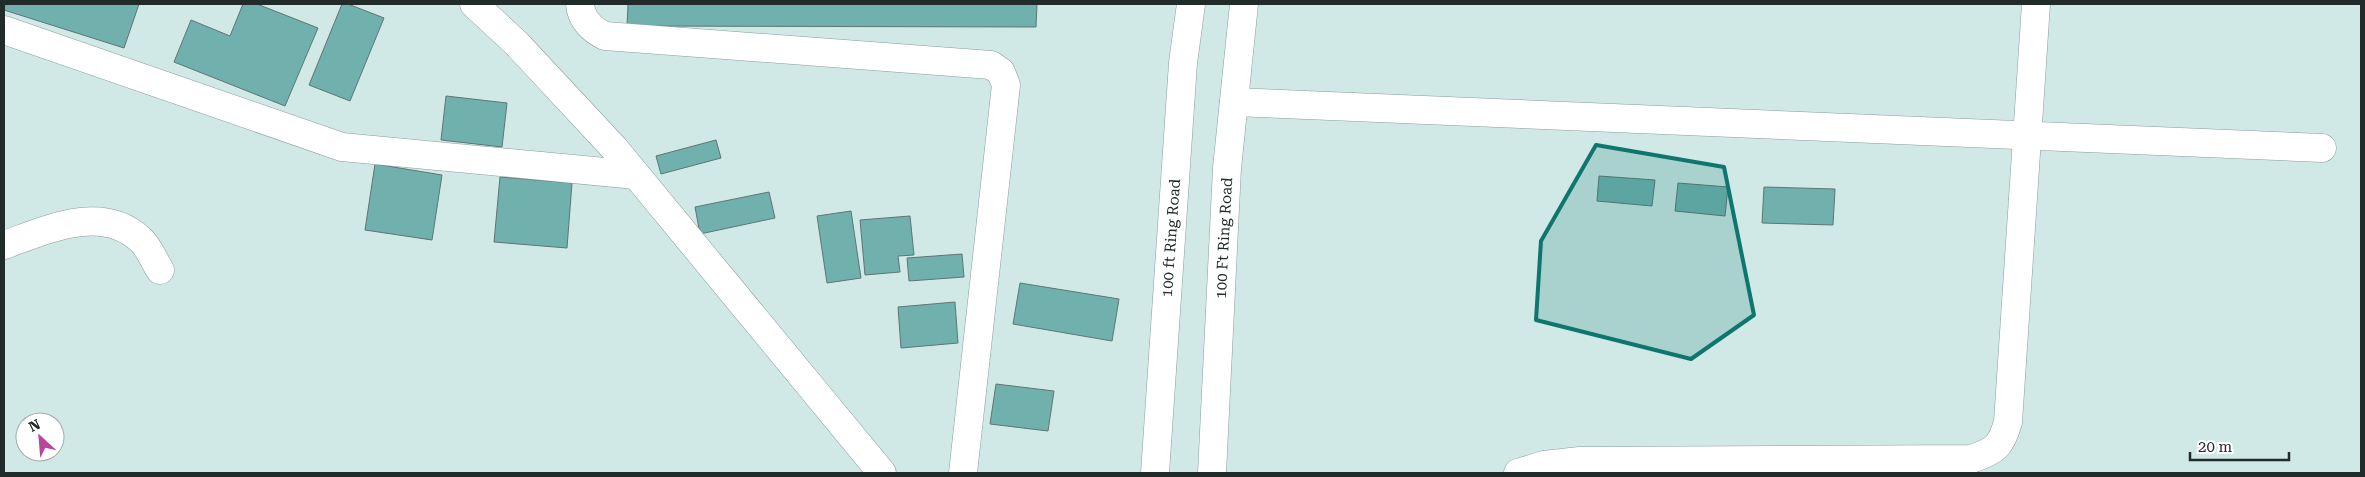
<svg xmlns="http://www.w3.org/2000/svg" width="2365" height="477" font-family="'Roboto Serif',serif">
	<style>
		.building { fill: #70b1ad; stroke: #5e7573 }
		.lines { fill: none; stroke-linecap: round; stroke-linejoin: round }
		.minor-casing { stroke: #879e9c; stroke-width: 29 }
		.primary-casing { stroke: #879e9c; stroke-width: 29 }
		.minor { stroke: #fff; stroke-width: 28 }
		.primary { stroke: #fff; stroke-width: 28 }
		.marked { fill: #0f766e; fill-opacity: 0.2; stroke: #0f766e; stroke-width: 4; stroke-linejoin: round }
		.labels { text-anchor: middle; dominant-baseline: central; stroke-width: 4; stroke-linejoin: round; paint-order: stroke }
		.street-label { font-size: 15px; fill: #212b2a; stroke: #fff }
	</style>
	<rect width="100%" height="100%" fill="#d0e9e6"/>
	<g class="building">
		<polygon points="4,4 139,4 124,48 4,10"/>
		<polygon points="243,4 257,4 318,28 285,106 174,62 191,20 230,36"/>
		<polygon points="342,4 348,4 384,18 350,101 309,85"/>
		<polygon points="628,4 1037,4 1036,27 627,26"/>
		<polygon points="446,96 507,103 502,147 441,140"/>
		<polygon points="716,140 721,158 661,174 656,156"/>
		<polygon points="375,164 442,175 432,240 365,230"/>
		<polygon points="1599,176 1655,180 1652,206 1597,201"/>
		<polygon points="500,177 572,183 567,248 494,242"/>
		<polygon points="1678,183 1728,187 1725,216 1675,211"/>
		<polygon points="1764,187 1835,189 1833,225 1762,223"/>
		<polygon points="769,192 775,218 700,234 695,207"/>
		<polygon points="851,211 861,278 827,283 817,216"/>
		<polygon points="910,216 914,255 898,256 900,272 865,275 860,220"/>
		<polygon points="962,254 964,277 909,281 907,258"/>
		<polygon points="1020,283 1119,299 1112,341 1013,324"/>
		<polygon points="955,302 958,343 901,348 898,307"/>
		<polygon points="996,384 1054,391 1048,431 990,424"/>
	</g>
	<g class="lines">
		<g class="minor-casing">
			<g id="minor">
				<polyline points="474,4 517,44 614,148 882,473"/>
				<path d="M580 4C581 19 592 30 605 36L991 65 1001 72 1006 85 963 473"/>
				<polyline points="4,30 342,147 636,175"/>
				<polyline points="1234,102 2322,148"/>
				<path d="M4 245C46 230 102 203 141 240 149 247 154 261 160 270"/>
				<path d="M1518 473 1544 465 1580 461 1971 459C1995 451 2001 447 2008 422L2036 4"/>
			</g>
		</g>
		<g class="primary-casing">
			<g id="primary">
				<polyline points="1155,473 1183,63 1191,4"/>
				<polyline points="1212,473 1227,168 1244,4"/>
			</g>
		</g>
		<use href="#minor" class="minor"/>
		<use href="#primary" class="primary"/>
	</g>
	<path class="marked" d="M1596 145 1724 167 1754 315 1691 359 1536 320 1541 241Z"/>
	<g class="labels">
		<g class="street-label">
			<text transform="translate(1171 238) rotate(-86)">100 ft Ring Road</text>
			<text transform="translate(1224 238) rotate(-87)">100 Ft Ring Road</text>
		</g>
	</g>
	<rect width="2365" height="477" fill="none" stroke="#212b2a" stroke-width="10"/>
	<g transform="translate(40 437) rotate(334)"><circle r="24" fill="#ffffff" stroke="#a6aaaa"/>
	<path d="M0-4L9 19L0 12L-9 19Z" fill="#b8449c"/>
	<text y="-8" font-size="14" font-weight="bold" text-anchor="middle" fill="#212b2a">N</text>
	</g>
	<path d="M2190 452v8h99v-8" fill="none" stroke="#212b2a" stroke-width="2.5"/>
	<text x="2198" y="452" font-size="15" fill="#212b2a" stroke="#ffffff" stroke-width="4" paint-order="stroke">20 m</text>
</svg>
